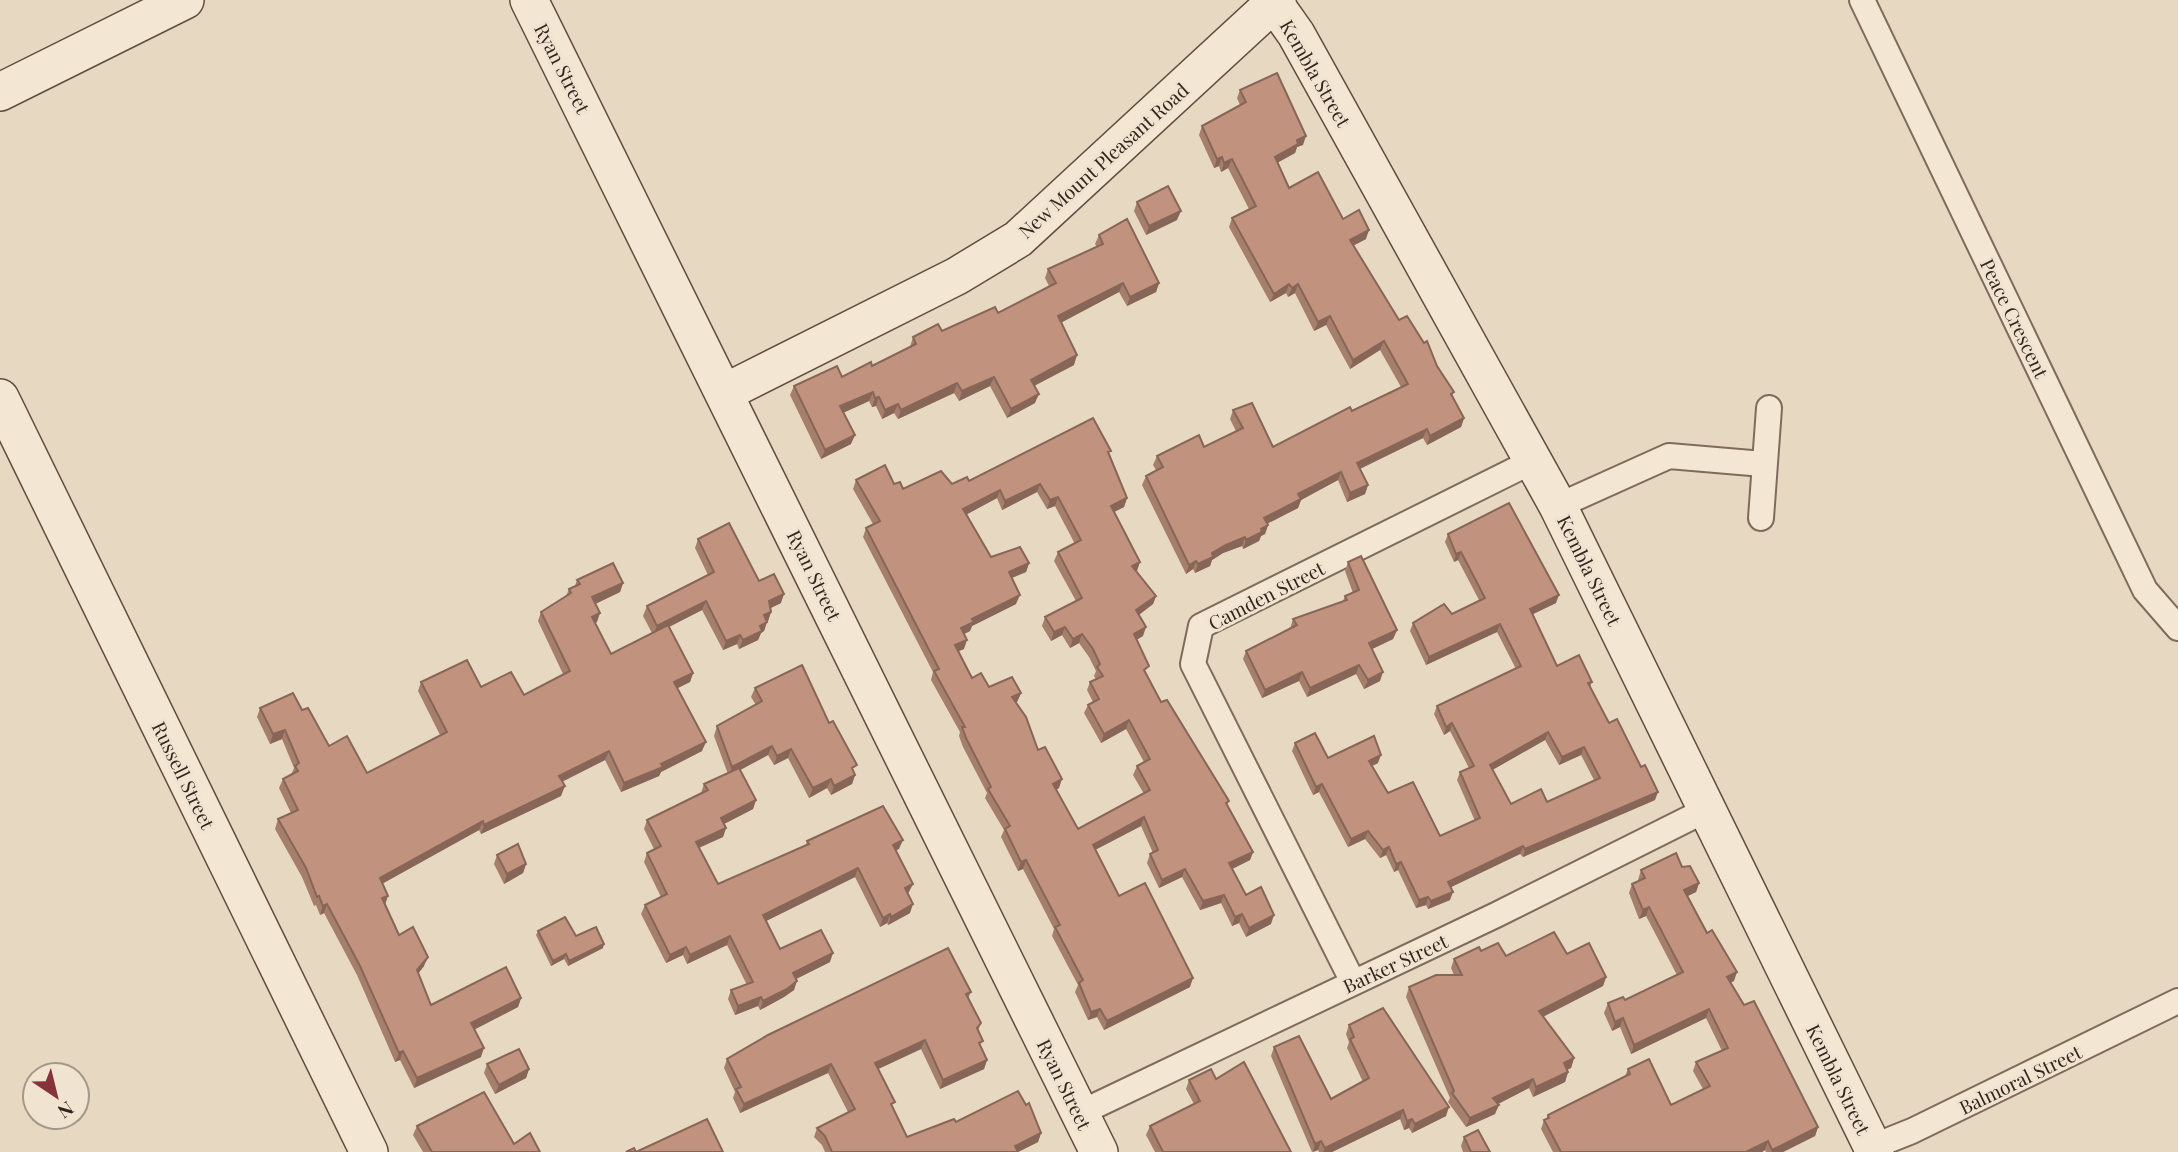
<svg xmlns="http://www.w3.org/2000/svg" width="2178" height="1152" font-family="'Playfair Display',serif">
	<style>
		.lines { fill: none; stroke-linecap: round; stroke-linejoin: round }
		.street-casing { stroke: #7f6b5c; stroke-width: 28 }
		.secondary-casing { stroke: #614c3f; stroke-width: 40 }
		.street { stroke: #f3e7d4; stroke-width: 24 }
		.secondary { stroke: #f3e7d4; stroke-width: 37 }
		.wall { fill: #a67e6c; fill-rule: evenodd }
		.shaded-wall { fill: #876658 }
		.building { fill: #c1927d; stroke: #876658; stroke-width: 2; fill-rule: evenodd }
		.labels { text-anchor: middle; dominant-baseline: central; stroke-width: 6; stroke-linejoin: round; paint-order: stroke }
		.street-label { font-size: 19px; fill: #31251e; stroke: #f0e4d1 }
	</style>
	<rect width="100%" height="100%" fill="#e7d8c2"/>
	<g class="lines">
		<g class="street-casing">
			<g id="street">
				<polyline points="1862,0 2145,590 2178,628"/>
				<polyline points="1558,506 1669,456 1763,464"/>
				<polyline points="1761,518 1769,408"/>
				<polyline points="1353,982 1193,664 1201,626 1533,461"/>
				<polyline points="1080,1113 1496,915 1708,809"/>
				<polyline points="1872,1147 1912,1131 2178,1001"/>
			</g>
		</g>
		<g class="secondary-casing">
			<g id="secondary">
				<polyline points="529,0 1099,1152"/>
				<polyline points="1274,3 1296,34 1558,506 1875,1152"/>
				<polyline points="0,92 185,0"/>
				<polyline points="726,392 957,276 1018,239 1277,0"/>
				<polyline points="0,398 369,1152"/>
			</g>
		</g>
		<use href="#street" class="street"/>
		<use href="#secondary" class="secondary"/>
	</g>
	<g class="wall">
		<polygon points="1240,90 1303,145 1297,147 1295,153 1277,163 1289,188 1343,219 1366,239 1353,246 1399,320 1437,366 1454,392 1452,396 1464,418 1461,427 1427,445 1423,438 1360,469 1368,485 1365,494 1347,502 1338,480 1301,500 1298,508 1267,523 1268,525 1265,534 1261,536 1259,541 1243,549 1242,546 1223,553 1212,560 1210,566 1195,573 1193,569 1186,574 1142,485 1146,476 1156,470 1153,465 1157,456 1204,447 1236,431 1230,419 1233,410 1273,447 1401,387 1380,350 1350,369 1326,325 1314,331 1295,293 1288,297 1286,293 1270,302 1229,227 1232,218 1249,209 1228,168 1221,172 1219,166 1214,168 1199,135 1202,126 1240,105 1237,98"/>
		<polygon points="1137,202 1177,220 1146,235 1134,211"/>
		<polygon points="1099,235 1159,283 1156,292 1127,306 1119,292 1061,322 1074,365 1034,386 1035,403 1007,418 990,386 959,401 954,393 898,419 894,413 882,419 876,406 872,407 869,401 843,413 851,444 821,459 790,395 794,386 842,377 872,366 910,347 913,337 942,331 998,313 1049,286 1045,278 1048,269 1097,247 1095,244"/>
		<path d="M1109 455 1127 498 1124 507 1114 512 1136 571 1156 596 1153 604 1139 615 1143 636 1136 640 1146 674 1161 702 1229 801 1227 805 1253 852 1250 860 1232 869 1246 895 1271 924 1246 937 1239 923 1232 926 1221 903 1200 910 1182 877 1159 888 1147 863 1150 854 1153 853 1141 826 1095 850 1119 896 1190 987 1104 1030 1097 1017 1088 1020 1075 992 1078 985 1052 936 1054 929 1023 869 1018 871 1001 837 1004 830 985 798 987 793 963 747 959 736 960 732 931 680 933 672 863 537 866 528 873 524 853 489 856 480 894 484 903 489 952 484ZM1037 492 1047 509 1055 506 1075 544 1058 552 1054 561 1076 601 1045 617 1042 626 1051 641 1062 635 1070 648 1079 643 1089 657 1096 671 1094 676 1096 679 1090 682 1087 690 1093 702 1088 705 1084 713 1101 743 1126 729 1144 762 1137 766 1133 775 1144 794 1078 829 1056 790 1059 788 1038 750 1016 703 1017 702 1021 693 989 687 972 678 958 651 964 649V634L970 631 972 626 1016 604 1012 578 1026 572 1029 563 991 557 967 514 997 498 1002 510Z"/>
		<path d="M1448 534 1556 603 1533 614 1557 666 1592 682 1590 687 1609 723 1655 800 1523 857 1520 854 1451 887 1450 900 1428 909 1426 905 1416 908 1398 870 1394 872 1386 855 1380 858 1365 839 1348 847 1319 792 1313 795 1292 751 1295 743 1328 758 1378 763 1372 766 1388 793 1440 836 1475 821 1457 780 1460 772 1469 768 1450 731 1444 735 1434 714 1437 706 1516 669 1497 632 1426 665 1410 631 1413 623 1452 614 1479 600 1458 560 1454 562 1445 542ZM1545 740 1559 765 1581 755 1594 780 1547 802 1511 804 1492 770Z"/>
		<polygon points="698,539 759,581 781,603 771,608 771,612 768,621 767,621 764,631 761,633 758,640 739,649 737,644 723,650 702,610 669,627 693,673 690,682 677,688 702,751 661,772 659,776 621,792 605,760 562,782 561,796 481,834 479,830 382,884 385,905 399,935 424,966 418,974 431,1005 521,998 518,1007 474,1029 481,1057 414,1088 400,1060 395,1062 357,975 324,913 320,915 316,905 314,906 302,877 275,829 278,819 291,813 279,788 283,779 291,775 294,768 282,739 270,744 257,717 260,708 302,710 329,746 367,773 440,735 418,691 421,682 481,687 524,695 563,674 538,621 541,612 566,596 569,589 575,586 577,580 623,583 620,592 595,604 597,622 595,623 611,654 652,633 643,616 647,606 708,575 695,548"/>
		<polygon points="1348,562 1397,630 1393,639 1372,649 1380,681 1364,689 1356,674 1307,697 1299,681 1262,698 1243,659 1246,651 1290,629 1293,619 1343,601 1345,596 1353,593 1345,571"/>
		<polygon points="755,688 854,773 855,775 852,784 831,795 827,788 809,798 788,758 774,765 768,755 740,770 756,800 753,809 724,824 726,828 723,837 699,848 718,884 806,845 807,841 899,849 896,850 909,892 907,893 910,913 888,925 887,923 880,927 855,877 766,921 780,949 830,962 796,979 794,990 784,997 760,1010 758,1006 735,1015 728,999 731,990 747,985 727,945 687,964 683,955 666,963 641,914 645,905 661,897 644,862 647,853 654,849 644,829 647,820 701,793 704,784 728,774 714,736 717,726 756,705 751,697"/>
		<polygon points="497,855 526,864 523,873 504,884 494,864"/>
		<polygon points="1682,867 1699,883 1696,892 1688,896 1734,981 1731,982 1818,1127 1815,1136 1783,1152 1766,1152 1765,1150 1762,1152 1553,1152 1541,1129 1544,1120 1546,1119 1548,1115 1625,1076 1628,1069 1671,1105 1703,1089 1693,1071 1696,1062 1722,1051 1706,1018 1631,1054 1620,1027 1612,1031 1604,1013 1608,1003 1625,1000 1677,975 1646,916 1639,919 1629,893 1632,884 1639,881 1638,880 1641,870"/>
		<polygon points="538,931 576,936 603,948 568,966 564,959 551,966 536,935"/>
		<polygon points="1481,951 1506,956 1567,954 1606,977 1603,986 1543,1017 1574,1058 1571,1068 1567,1069 1568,1072 1565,1082 1533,1097 1529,1088 1498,1104 1495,1114 1466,1127 1448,1102 1450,1098 1406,997 1409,987 1454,975 1451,968 1454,959"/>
		<polygon points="971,992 968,999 981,1023 978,1031 981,1047 987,1060 984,1069 940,1089 921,1049 878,1069 893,1109 907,1137 956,1122 1041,1133 1038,1142 1018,1152 825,1152 822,1145 814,1137 817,1128 848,1112 828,1073 740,1113 733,1098 735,1092 724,1068 727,1059"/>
		<polygon points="1349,1025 1446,1116 1412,1133 1409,1128 1404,1130 1400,1119 1332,1152 1319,1152 1318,1150 1312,1152 1271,1056 1274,1047 1331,1099 1363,1082 1347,1048 1349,1042 1346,1034"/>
		<polygon points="487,1064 529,1069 526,1078 495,1094 484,1073"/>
		<polygon points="1216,1079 1291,1152 1155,1152 1146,1135 1150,1126 1194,1104 1186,1089 1189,1080"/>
		<polygon points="417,1126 540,1152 423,1152 413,1135"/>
		<polygon points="1464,1137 1490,1152 1463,1152 1461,1146"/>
	</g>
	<g class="shaded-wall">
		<polygon points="1306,136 1303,145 1297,147 1295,153 1271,166 1275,157 1297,140"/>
		<polygon points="1222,157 1219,166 1214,168 1217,159"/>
		<polygon points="1232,159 1228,168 1221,172 1224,163"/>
		<polygon points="1181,211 1177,220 1146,235 1149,226"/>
		<polygon points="1369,230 1366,239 1346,249 1350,240"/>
		<polygon points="1123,283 1119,292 1055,326 1058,316"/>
		<polygon points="1159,283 1156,292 1127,306 1130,297"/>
		<polygon points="1289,284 1286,293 1270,302 1274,294"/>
		<polygon points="1298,284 1295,293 1288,297 1292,288"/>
		<polygon points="1330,316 1326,325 1314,331 1318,322"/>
		<polygon points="1384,341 1380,350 1350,369 1353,360"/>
		<polygon points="1077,355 1074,365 1028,389 1031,380"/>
		<polygon points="994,377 990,386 959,401 962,391"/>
		<polygon points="957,383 954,393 898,419 901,410"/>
		<polygon points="873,392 869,401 836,416 840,406"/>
		<polygon points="1039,394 1035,403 1007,418 1011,409"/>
		<polygon points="879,397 876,406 872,407 875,398"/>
		<polygon points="898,404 894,413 882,419 885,410"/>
		<polygon points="1464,418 1461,427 1427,445 1430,436"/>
		<polygon points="1427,429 1423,438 1353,472 1357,463"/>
		<polygon points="855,435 851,444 821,459 825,450"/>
		<polygon points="1341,472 1338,480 1301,500 1298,508 1261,527 1264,518 1298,494"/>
		<polygon points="1040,484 1037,492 1002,510 1005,501"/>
		<polygon points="1368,485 1365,494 1347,502 1350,493"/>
		<polygon points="1000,490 997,498 960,518 963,509"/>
		<polygon points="1058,497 1055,506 1047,509 1050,500"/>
		<polygon points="1127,498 1124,507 1108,515 1111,506"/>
		<polygon points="1268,525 1265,534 1261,536 1259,541 1243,549 1246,540 1261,529"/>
		<polygon points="1245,537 1242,546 1223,553 1212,560 1210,566 1195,573 1198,564 1212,553 1226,545"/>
		<polygon points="1461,552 1458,560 1454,562 1456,554"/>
		<polygon points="1196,561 1193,569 1186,574 1189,565"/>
		<polygon points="1140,562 1137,571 1129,574 1132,566"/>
		<polygon points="1029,563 1026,572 1006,580 1009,572"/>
		<polygon points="623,583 620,592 589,607 592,597"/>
		<polygon points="784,594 781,603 766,610 769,601"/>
		<polygon points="1020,595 1016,604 972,626 970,631 958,637 961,628 972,619"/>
		<polygon points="1559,595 1556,603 1527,617 1530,609"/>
		<polygon points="1156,596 1153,604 1133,619 1136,610"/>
		<polygon points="706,601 702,610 653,635 657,626"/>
		<polygon points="771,612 768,621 761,625 764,615"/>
		<polygon points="600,613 597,622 588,626 592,617"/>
		<polygon points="767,622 764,631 761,633 758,640 739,649 743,640"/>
		<polygon points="1500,624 1497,632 1426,665 1429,657"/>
		<polygon points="1065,627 1062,635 1051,641 1054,632"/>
		<polygon points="1146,627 1143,636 1131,643 1134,634"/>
		<polygon points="1397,630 1393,639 1366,652 1369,643"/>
		<polygon points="1082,634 1079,643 1070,648 1073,639"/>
		<polygon points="740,635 737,644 723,650 726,641"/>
		<polygon points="967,640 964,649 952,654 955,645"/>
		<polygon points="1359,665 1356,674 1307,697 1310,688"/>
		<polygon points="1302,672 1299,681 1262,698 1265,690"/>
		<polygon points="1383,672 1380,681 1364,689 1368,680"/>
		<polygon points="693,673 690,682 670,692 674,682"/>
		<polygon points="1021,693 1017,702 1009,706 1012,697"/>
		<polygon points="1129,720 1126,729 1101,743 1104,734"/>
		<polygon points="1452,723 1450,731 1444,735 1446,727"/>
		<polygon points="285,730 282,739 270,744 273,734"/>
		<polygon points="1548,732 1545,740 1487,773 1490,765"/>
		<polygon points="706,742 702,751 661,772 659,776 621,792 624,783"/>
		<polygon points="772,746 768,755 729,776 732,767"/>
		<polygon points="1584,747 1581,755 1559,765 1562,757"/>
		<polygon points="791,749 788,758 774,765 777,756"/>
		<polygon points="609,751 605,760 555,785 559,776"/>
		<polygon points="1381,755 1378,763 1366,769 1369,761"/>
		<polygon points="855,775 852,784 831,795 834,786"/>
		<polygon points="831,779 827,788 809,798 813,788"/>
		<polygon points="1062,779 1059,788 1050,793 1053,784"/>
		<polygon points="1322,784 1319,792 1313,795 1316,787"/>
		<polygon points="565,786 561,796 481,834 484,825"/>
		<polygon points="1658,792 1655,800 1523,857 1525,849"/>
		<polygon points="756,800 753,809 718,827 721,818"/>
		<polygon points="1144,817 1141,826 1089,853 1093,845"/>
		<polygon points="483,821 479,830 376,887 380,878"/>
		<polygon points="726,828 723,837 693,850 696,842"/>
		<polygon points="1368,831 1365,839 1348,847 1351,839"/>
		<polygon points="903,840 899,849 889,853 893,845"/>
		<polygon points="1523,846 1520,854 1445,890 1448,882"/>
		<polygon points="1389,847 1386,855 1380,858 1383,850"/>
		<polygon points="1253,852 1250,860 1226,872 1229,863"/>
		<polygon points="1026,860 1023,869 1018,871 1021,862"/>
		<polygon points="1401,862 1398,870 1394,872 1396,864"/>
		<polygon points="526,864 523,873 504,884 507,874"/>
		<polygon points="858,868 855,877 760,924 763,915"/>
		<polygon points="1185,869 1182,877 1159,888 1162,880"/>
		<polygon points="1699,883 1696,892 1681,899 1684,890"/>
		<polygon points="913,884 909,892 902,897 905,888"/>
		<polygon points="1453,892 1450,900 1428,909 1431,901"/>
		<polygon points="1224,895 1221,903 1200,910 1203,901"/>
		<polygon points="388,896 385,905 382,898"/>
		<polygon points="1428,897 1426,905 1416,908 1419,900"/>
		<polygon points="327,904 324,913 320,915 323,906"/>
		<polygon points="913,904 910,913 888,925 891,917"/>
		<polygon points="1649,907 1646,916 1639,919 1643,910"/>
		<polygon points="890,914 887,923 880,927 883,918"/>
		<polygon points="1242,914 1239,923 1232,926 1235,917"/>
		<polygon points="1274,915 1271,924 1246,937 1249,928"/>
		<polygon points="730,936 727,945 687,964 690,955"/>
		<polygon points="604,944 603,948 568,966 569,961"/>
		<polygon points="686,947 683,955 666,963 670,955"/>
		<polygon points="833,953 830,962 790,982 793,973"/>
		<polygon points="566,954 564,959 551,966 553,961"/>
		<polygon points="428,957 424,966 413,980 417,970"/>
		<polygon points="1737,972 1734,981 1724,986 1727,977"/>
		<polygon points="1606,977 1603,986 1536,1020 1539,1011"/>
		<polygon points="1193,978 1190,987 1104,1030 1107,1021"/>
		<polygon points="797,981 794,990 784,997 760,1010 763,1001"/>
		<polygon points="761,997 758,1006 735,1015 738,1006"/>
		<polygon points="521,998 518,1007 468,1033 471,1023"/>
		<polygon points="1100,1009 1097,1017 1088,1020 1091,1012"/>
		<polygon points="1709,1009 1706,1018 1631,1054 1634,1045"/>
		<polygon points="1623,1018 1620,1027 1612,1031 1615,1022"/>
		<polygon points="925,1040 921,1049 872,1072 875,1063"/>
		<polygon points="484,1048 481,1057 414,1088 417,1078"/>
		<polygon points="403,1051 400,1060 395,1062 399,1053"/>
		<polygon points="1574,1058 1571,1068 1561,1073 1564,1063"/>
		<polygon points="987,1060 984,1069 940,1089 943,1080"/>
		<polygon points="831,1064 828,1073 740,1113 744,1104"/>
		<polygon points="529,1069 526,1078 495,1094 499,1085"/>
		<polygon points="1568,1072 1565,1082 1533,1097 1536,1087"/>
		<polygon points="1533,1079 1529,1088 1490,1108 1493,1098"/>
		<polygon points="1499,1105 1495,1114 1466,1127 1470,1118"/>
		<polygon points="1449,1107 1446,1116 1412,1133 1415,1124"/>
		<polygon points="1403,1110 1400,1119 1332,1152 1323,1152 1325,1148"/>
		<polygon points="1412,1119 1409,1128 1404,1130 1407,1121"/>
		<polygon points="1818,1127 1815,1136 1783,1152 1772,1152 1772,1150"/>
		<polygon points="1041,1133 1038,1142 1018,1152 1015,1146"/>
		<polygon points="1321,1141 1318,1150 1313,1152 1315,1144"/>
		<polygon points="1768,1141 1765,1150 1762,1152 1746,1152"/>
	</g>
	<g class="building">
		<polygon points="1277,73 1306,136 1297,140 1298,144 1275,157 1289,188 1318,172 1343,219 1359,210 1369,230 1350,240 1399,320 1407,316 1424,343 1427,341 1437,366 1454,392 1451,394 1464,418 1430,436 1427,429 1357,463 1368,485 1350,493 1341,472 1298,494 1301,499 1264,518 1268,525 1261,529 1262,532 1246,540 1245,537 1226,545 1212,553 1213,557 1198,564 1196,561 1189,565 1146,476 1163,467 1157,456 1199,435 1204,447 1243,428 1233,410 1252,403 1273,447 1350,407 1352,411 1408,384 1384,341 1353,360 1330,316 1318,322 1298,284 1292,288 1289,284 1274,294 1232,218 1256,206 1232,159 1224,163 1222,157 1217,159 1202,126 1246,102 1240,90"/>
		<polygon points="1168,186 1181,211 1149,226 1137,202"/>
		<polygon points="1127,219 1159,283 1130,297 1123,283 1058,316 1077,355 1031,380 1039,394 1011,409 994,377 962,391 957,383 901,410 898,404 885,410 879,397 875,398 873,392 840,406 855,435 825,450 794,386 837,366 842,377 871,362 872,366 916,344 913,337 938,324 942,331 995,307 998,313 1056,283 1048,269 1103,244 1099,235"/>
		<path d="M1093 418 1111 451 1108 452 1127 498 1111 506 1140 562 1132 566 1156 596 1136 610 1146 627 1134 634 1149 666 1144 670 1161 702 1167 700 1229 801 1226 803 1253 852 1229 863 1246 895 1261 887 1274 915 1249 928 1242 914 1235 917 1224 895 1203 901 1185 869 1162 880 1150 854 1158 850 1144 817 1093 845 1119 896 1145 883 1193 978 1107 1021 1100 1009 1091 1012 1079 983 1083 980 1055 927 1060 925 1026 860 1021 862 1005 829 1010 826 988 789 991 787 966 738 962 727H965L934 671 939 669 866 528 880 521 856 480 885 465 894 484 900 482 903 489 941 471 952 484 967 477 969 481ZM1040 484 1050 500 1058 497 1081 540 1058 552 1082 598 1045 617 1054 632 1065 627 1073 639 1082 634 1093 649 1100 664 1097 667 1103 676 1090 682 1099 699 1088 705 1104 734 1129 720 1150 759 1137 766 1150 790 1078 829 1053 784 1062 779 1045 747 1038 750 1026 717 1012 697 1021 693 1012 677 989 687 981 673 972 678 955 645 967 640 961 628 974 622 972 619 1020 595 1009 572 1029 563 1020 547 991 557 963 509 1000 490 1005 501Z"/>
		<path d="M1509 503 1559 595 1530 609 1557 666 1579 655 1592 682 1588 683 1609 723 1617 719 1641 767 1645 765 1658 792 1525 849 1523 846 1448 882 1453 892 1431 901 1428 897 1419 900 1401 862 1396 864 1389 847 1383 850 1368 831 1351 839 1322 784 1316 787 1295 743 1315 733 1328 758 1374 736 1381 755 1369 761 1388 793 1413 782 1440 836 1480 818 1460 772 1474 766 1452 723 1446 727 1437 706 1521 666 1500 624 1429 657 1413 623 1444 604 1452 614 1485 598 1461 552 1456 554 1448 534ZM1548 732 1562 757 1584 747 1600 778 1547 802 1541 789 1511 804 1490 765Z"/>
		<polygon points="729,523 759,581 774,574 784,594 769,601 771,612 764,615 767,622 760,626 762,631 743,640 740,635 726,641 706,601 657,626 647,606 714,572 698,539"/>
		<polygon points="1361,556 1397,630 1369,643 1383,672 1368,680 1359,665 1310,688 1302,672 1265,690 1246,651 1297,625 1293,619 1347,600 1345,596 1359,590 1348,562"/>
		<polygon points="613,563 623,583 592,597 600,613 592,617 611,654 668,625 693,673 674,682 706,742 661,764 663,767 624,783 609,751 559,776 565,786 484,825 483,821 380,878 388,896 382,898 399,935 413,927 428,957 417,970 431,1005 506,967 521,998 471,1023 484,1048 417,1078 403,1051 399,1053 360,966 327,904 323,906 319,896 317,897 306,868 278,819 298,810 283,779 298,771 295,766 299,763 285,730 273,734 260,708 293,693 302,710 308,708 329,746 347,736 367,773 447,732 421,682 467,660 481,687 511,672 524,695 570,671 541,612 571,593 569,589 580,584 577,580"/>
		<polygon points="802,665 829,723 833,721 857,765 852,768 855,775 834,786 831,779 813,788 791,749 777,756 772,746 732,767 717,726 762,701 755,688"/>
		<polygon points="739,768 756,800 721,818 726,828 696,842 718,884 809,844 807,841 883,806 903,840 893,845 913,884 905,888 913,904 891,917 890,914 883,918 858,868 763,915 780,949 821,930 833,953 793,973 797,981 787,989 763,1001 761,997 738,1006 731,990 753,982 730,936 690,955 686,947 670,955 645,905 667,894 647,853 661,846 647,820 708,790 704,784"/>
		<polygon points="518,844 526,864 507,874 497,855"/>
		<polygon points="1676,853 1682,867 1690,866 1699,883 1684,890 1707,933 1712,930 1737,972 1727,977 1744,1005 1754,1001 1818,1127 1772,1150 1768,1141 1746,1152 1561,1152 1544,1120 1549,1118 1548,1115 1630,1074 1628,1069 1649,1059 1671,1105 1710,1086 1696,1062 1728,1048 1709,1009 1634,1045 1623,1018 1615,1022 1608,1003 1623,997 1625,1000 1683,972 1649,907 1643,910 1632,884 1645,878 1641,870"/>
		<polygon points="565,917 576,936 596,927 604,944 569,961 566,954 553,961 538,931"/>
		<polygon points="1554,932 1567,954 1589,943 1606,977 1539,1011 1574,1058 1564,1063 1568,1072 1536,1087 1533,1079 1493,1098 1499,1105 1470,1118 1452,1093 1454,1091 1409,987 1436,975 1462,975 1454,959 1479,947 1481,951 1498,943 1506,956"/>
		<polygon points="948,948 971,992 966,994 981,1023 977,1028 983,1041 979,1043 987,1060 943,1080 925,1040 875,1063 895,1102 891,1104 907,1137 954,1119 956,1122 1018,1091 1026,1105 1029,1103 1041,1133 1015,1146 1018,1152 832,1152 825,1136 817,1128 855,1109 831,1064 744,1104 736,1089 741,1087 727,1059 768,1035"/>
		<polygon points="1383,1008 1449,1107 1415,1124 1412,1119 1407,1121 1403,1110 1325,1148 1321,1141 1315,1144 1274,1047 1299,1036 1331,1099 1369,1078 1350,1039 1354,1037 1349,1025"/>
		<polygon points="519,1049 529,1069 499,1085 487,1064"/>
		<polygon points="1244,1062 1291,1152 1163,1152 1150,1126 1200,1101 1189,1080 1211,1069 1216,1079"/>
		<polygon points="484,1092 514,1144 530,1133 540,1152 432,1152 417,1126"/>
		<polygon points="707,1119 723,1152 626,1152 634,1148 636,1152"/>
		<polygon points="1478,1130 1490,1152 1471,1152 1464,1137"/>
	</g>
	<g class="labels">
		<g class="street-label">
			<text transform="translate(563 68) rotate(63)">Ryan Street</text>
			<text transform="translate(1316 73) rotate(60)">Kembla Street</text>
			<text transform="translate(1103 160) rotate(-42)">New Mount Pleasant Road</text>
			<text transform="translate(2015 318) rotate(64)">Peace Crescent</text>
			<text transform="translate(1590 570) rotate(64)">Kembla Street</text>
			<text transform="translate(815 575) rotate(64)">Ryan Street</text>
			<text transform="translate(1266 595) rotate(-27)">Camden Street</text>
			<text transform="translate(184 775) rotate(64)">Russell Street</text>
			<text transform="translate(1395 963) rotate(-25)">Barker Street</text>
			<text transform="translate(1839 1079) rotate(64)">Kembla Street</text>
			<text transform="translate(2020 1079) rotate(-26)">Balmoral Street</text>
			<text transform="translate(1065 1084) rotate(64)">Ryan Street</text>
		</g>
	</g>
	<g transform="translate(56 1096) rotate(145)"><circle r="33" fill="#f0e4d1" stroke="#a49889" stroke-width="2"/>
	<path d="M0-5L12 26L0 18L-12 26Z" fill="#86343c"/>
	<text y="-10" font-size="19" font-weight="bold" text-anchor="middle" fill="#31251e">N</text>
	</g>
</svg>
